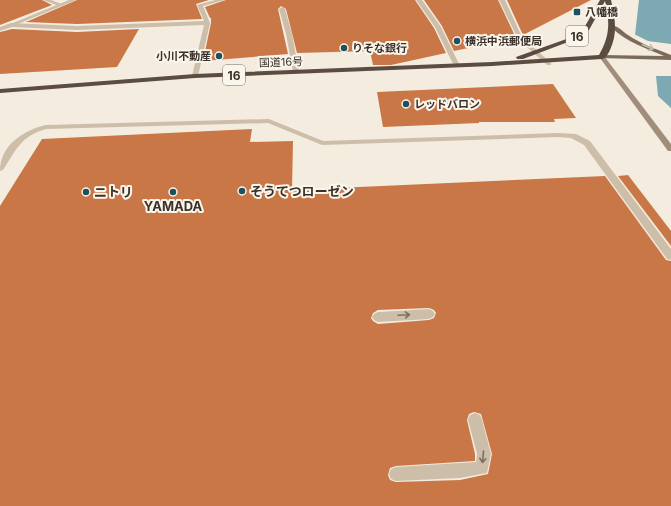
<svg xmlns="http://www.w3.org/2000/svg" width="671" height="506" font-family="Inter,'Noto Sans JP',sans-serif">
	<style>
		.water { fill: #7da9b2 }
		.pier { fill: #f4ecdf }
		.building { fill: #ca7747; fill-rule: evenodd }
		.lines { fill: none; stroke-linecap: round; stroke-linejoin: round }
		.lane { fill: #cdbeaa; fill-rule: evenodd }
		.street { fill: #cdbeaa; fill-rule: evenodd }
		.secondary { fill: #a18d7b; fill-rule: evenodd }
		.primary { fill: #7c6a5a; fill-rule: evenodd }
		.highway { fill: #5b4c41; fill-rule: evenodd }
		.oneway { stroke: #c2b7aa }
		.oneway2 { stroke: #7c7064 }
		.poi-dot { fill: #1d515d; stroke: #fbf6ec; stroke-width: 1.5 }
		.labels { text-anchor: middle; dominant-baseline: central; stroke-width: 4; stroke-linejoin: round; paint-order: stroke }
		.far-poi-label { font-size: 11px; font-weight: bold; fill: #3a312a; stroke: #fbf6ec; text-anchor: start }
		.far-street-label { font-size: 11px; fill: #3a312a; stroke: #fbf6ec }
		.shield { fill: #fbf6ec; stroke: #746c64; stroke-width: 1 }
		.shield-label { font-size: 12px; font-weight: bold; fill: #3a312a }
		.poi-label { font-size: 13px; font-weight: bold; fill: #3a312a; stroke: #fbf6ec; text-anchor: start }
	</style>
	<rect width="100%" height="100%" fill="#f4ecdf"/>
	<polygon class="water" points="639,0 671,0 671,108 658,96 656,76 635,35"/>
	<polygon class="pier" points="634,34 648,41 671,44 671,76 654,76"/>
	<g class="building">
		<polygon points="0,0 42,0 52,5 0,25"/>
		<polygon points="77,0 209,0 196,4 202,19 77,24 26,22"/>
		<polygon points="226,0 415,0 434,28 446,53 391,65 373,65 370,51 297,53 286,9 281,6 278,9 288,54 203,61 211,23 211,18 210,18 205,7"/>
		<polygon points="424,0 498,0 516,38 454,51 442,26"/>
		<polygon points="507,0 591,0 523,35"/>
		<polygon points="12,29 77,32 139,29 117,67 0,74 0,32"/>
		<polygon points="553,84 576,118 554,119 555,122 479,122 479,123 383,127 377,92"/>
		<path d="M252 129 250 142 293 141 292 190 605 176 666 260 671 261V506H0V206L42 139ZM429 308 434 310 436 313 434 318 429 320 378 324 373 321 371 318 373 313 378 310ZM474 412 481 414 492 454 488 474 460 480 396 482 390 480 388 475 390 468 396 466 475 461V454L467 420 469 414Z"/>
		<polygon points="628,175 671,231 671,246 618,176"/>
	</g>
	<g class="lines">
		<g class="lane">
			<polygon points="43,0 51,0 64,5 59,6"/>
			<polygon points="215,0 225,0 203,6 210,23 198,76 195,78 192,76 204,25 77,30 12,27 0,31 0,27 11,23 77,26 204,21 197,5"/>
			<polygon points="416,0 422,0 441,27 460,66 459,67 454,66 435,27"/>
			<polygon points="282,7 285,9 292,34 299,72 296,74 293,72 286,34 279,9"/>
			<path d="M269 119 323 141 558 133 576 134 590 141 671 249V260L667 259 584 145 571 138 558 137 322 145 268 123 46 129C21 136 16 150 3 170L0 171C0 145 24 130 46 125Z"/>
			<polygon points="429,309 433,311 435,314 433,317 429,319 378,322 374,320 372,317 374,314 378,312"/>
			<polygon points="475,413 480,415 482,420 491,454 487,473 460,478 396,481 391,479 389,474 391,469 396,467 476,462 477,454 468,420 470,415"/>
		</g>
		<g class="street">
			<polygon points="69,0 76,0 13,26 8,25"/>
			<polygon points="499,0 505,0 522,37 551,63 551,65 547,65 518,39"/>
		</g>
		<polygon class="secondary" points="600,56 604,56 671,144 671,151 668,151 600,58"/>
		<path class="primary" d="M612 26C618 25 623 32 628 35 641 44 656 49 671 55V60L600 58 599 57 602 55 664 56C645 48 627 42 612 28Z"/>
		<path class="highway" d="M600 0H611C615 18 618 33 610 50 608 54 606 58 602 59L492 66 195 78 0 93V89L195 74 492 62 599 55C610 36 610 22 605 1L589 30 576 39 523 59H517L516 57 572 37 584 28Z"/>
	</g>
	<defs><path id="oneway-shaft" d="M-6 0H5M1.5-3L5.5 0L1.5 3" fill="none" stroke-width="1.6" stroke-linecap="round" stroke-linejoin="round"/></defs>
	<use class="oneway" href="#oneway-shaft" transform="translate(648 47) rotate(23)"/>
	<g class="oneway2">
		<use href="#oneway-shaft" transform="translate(404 315) rotate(-3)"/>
		<use href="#oneway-shaft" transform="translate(483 457) rotate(95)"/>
	</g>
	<g class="poi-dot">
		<rect x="573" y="8" width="8" height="8" rx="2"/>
		<circle cx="457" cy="41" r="4"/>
		<circle cx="344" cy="48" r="4"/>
		<circle cx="219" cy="56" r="4"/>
		<circle cx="406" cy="104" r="4"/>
		<circle cx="242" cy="191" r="4"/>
		<circle cx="86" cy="192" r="4"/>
		<circle cx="173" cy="192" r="4"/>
	</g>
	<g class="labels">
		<g class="far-poi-label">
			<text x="585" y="12">八幡橋</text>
			<text x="465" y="41">横浜中浜郵便局</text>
			<text x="352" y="48">りそな銀行</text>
			<text x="211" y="56" text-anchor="end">小川不動産</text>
			<text x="414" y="104">レッドバロン</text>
		</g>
		<g class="far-street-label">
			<text transform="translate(281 62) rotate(-2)">国道16号</text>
		</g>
		<g class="shield">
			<rect x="566" y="26" width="22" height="20" rx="3"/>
			<rect x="223" y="65" width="22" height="20" rx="3"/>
		</g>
		<g class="shield-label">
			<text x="577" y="36">16</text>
			<text x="234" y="75">16</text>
		</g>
		<g class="poi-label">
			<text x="250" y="191">そうてつローゼン</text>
			<text x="94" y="192">ニトリ</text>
			<text x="173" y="206" text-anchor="middle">YAMADA</text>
		</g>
	</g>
</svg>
